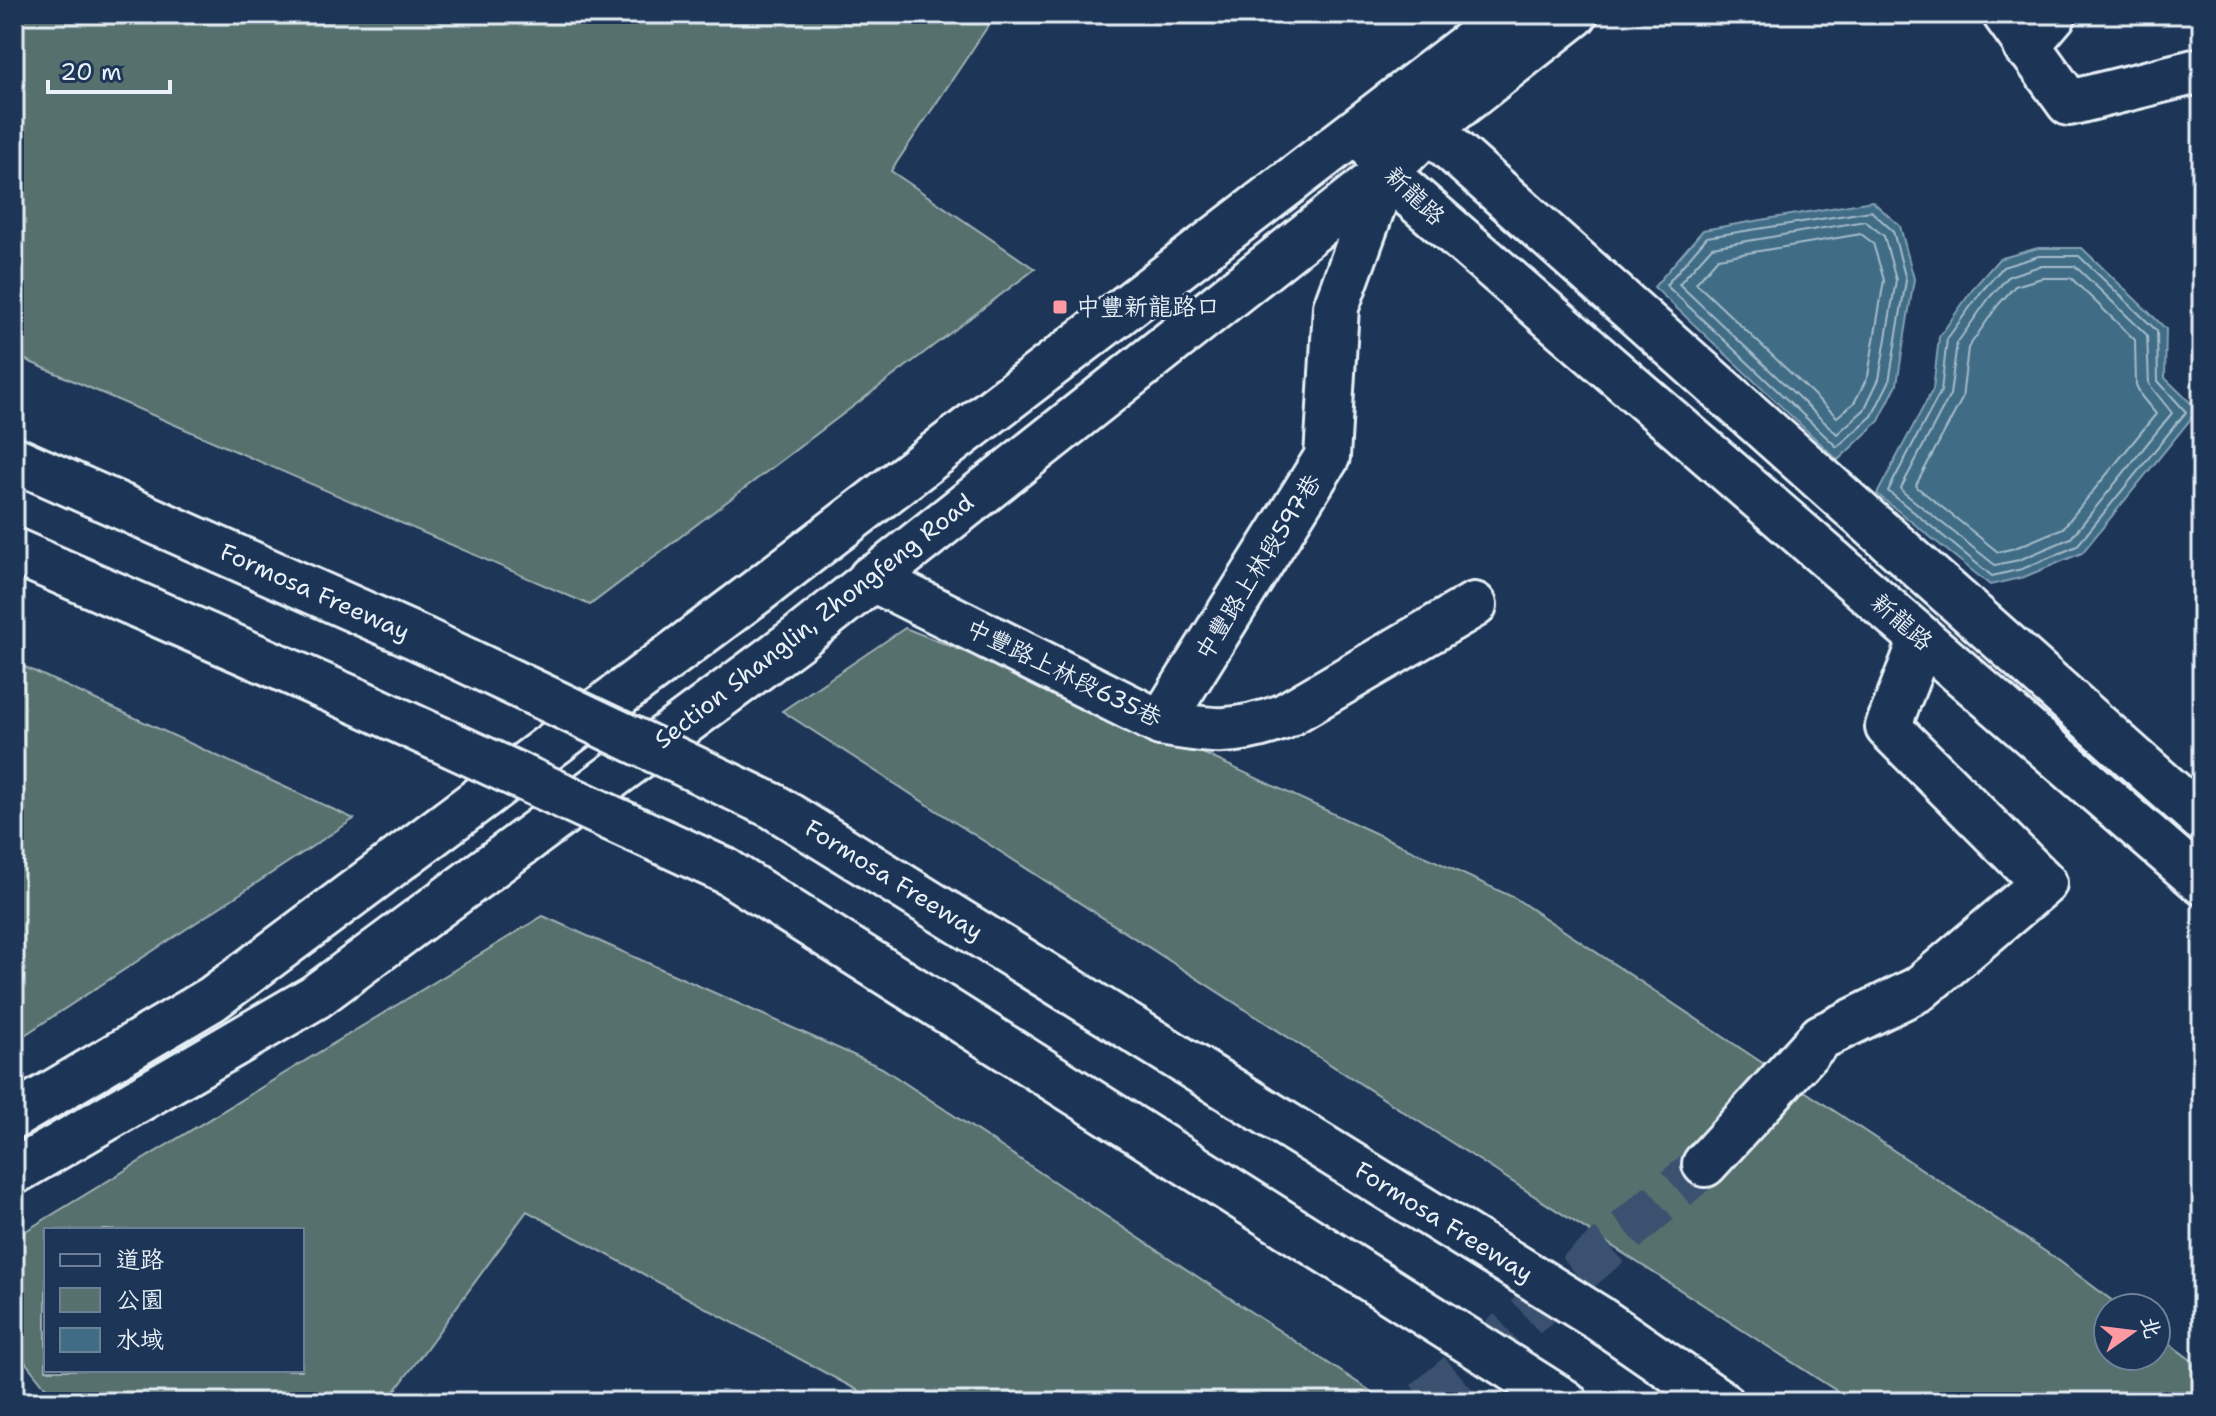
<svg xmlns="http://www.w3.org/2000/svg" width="2216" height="1416" font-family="'Shantell Sans','LXGW WenKai TC',sans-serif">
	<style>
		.green { fill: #56706e; stroke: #9fb0b3; stroke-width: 2; fill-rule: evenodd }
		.water { fill: #406c86; stroke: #83a1b4; stroke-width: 2 }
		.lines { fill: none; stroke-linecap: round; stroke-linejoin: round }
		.shore { stroke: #a5bcca; stroke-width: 2 }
		.minor-tunnel { stroke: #3b516f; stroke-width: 44; stroke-dasharray: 44 22; stroke-linecap: butt }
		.minor-casing { stroke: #e8f1f8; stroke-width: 50 }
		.major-casing { stroke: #e8f1f8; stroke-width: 50 }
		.highway-casing { stroke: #e8f1f8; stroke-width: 50 }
		.minor { stroke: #1d3557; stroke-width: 44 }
		.major { stroke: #1d3557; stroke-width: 44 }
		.highway { stroke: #1d3557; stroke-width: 44 }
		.highway-bridge-casing { stroke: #e8f1f8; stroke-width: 50; stroke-linecap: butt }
		.highway-bridge { stroke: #1d3557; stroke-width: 44 }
		.poi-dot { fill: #ff9aa2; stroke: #1d3557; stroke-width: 3 }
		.labels { text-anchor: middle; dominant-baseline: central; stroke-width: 6; stroke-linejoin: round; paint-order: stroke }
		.street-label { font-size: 24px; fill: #e8f1f8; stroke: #1d3557 }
		.poi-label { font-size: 24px; fill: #e8f1f8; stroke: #1d3557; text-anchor: start }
	</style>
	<rect width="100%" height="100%" fill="#1d3557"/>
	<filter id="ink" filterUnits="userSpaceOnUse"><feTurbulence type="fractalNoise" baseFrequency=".0125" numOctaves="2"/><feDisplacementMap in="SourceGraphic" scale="16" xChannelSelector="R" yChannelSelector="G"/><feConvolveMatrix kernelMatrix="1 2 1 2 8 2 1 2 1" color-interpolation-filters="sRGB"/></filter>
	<g filter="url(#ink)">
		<g class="green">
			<polygon points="14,14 996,14 891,171 1035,269 590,605 14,355"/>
			<polygon points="905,628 1101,706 1515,898 2058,1260 2122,1308 2108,1308 2108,1356 2156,1356 2156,1334 2202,1368 2202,1402 1854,1402 782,711"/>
			<polygon points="14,662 354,819 14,1042"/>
			<path d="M543 916 882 1068 1387 1402H879L527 1211 387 1402H57L14 1348V1238ZM46 1230H302V1370H46Z"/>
		</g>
		<g class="water">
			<polygon points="1872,201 1900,226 1914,279 1897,384 1879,421 1838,460 1654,287 1703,230"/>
			<polygon points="2038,248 2082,248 2166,329 2165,378 2198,410 2082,553 2024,577 1990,585 1877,494 1933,389 1939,337 1975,286 1999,259"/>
		</g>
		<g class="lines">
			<g class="shore">
				<polygon points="1871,211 1893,231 1906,280 1889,382 1872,416 1837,447 1666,285 1707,237"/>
				<polygon points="1865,221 1884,236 1896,280 1879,379 1864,410 1837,434 1679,284 1712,247"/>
				<polygon points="1861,234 1873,243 1884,280 1868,376 1854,403 1837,417 1696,283 1718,258"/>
				<polygon points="2039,256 2079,256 2157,331 2158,381 2186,412 2077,546 2022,569 1992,576 1888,491 1941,391 1947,339 1981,292 2003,267"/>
				<polygon points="2040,266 2075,266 2147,335 2149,384 2172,413 2071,538 2019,560 1995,565 1903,492 1901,488 1950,395 1957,343 1989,298 2009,276"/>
				<polygon points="2042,278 2071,278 2135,340 2136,385 2142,397 2156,414 2063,528 2015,548 1998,552 1918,488 1916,485 1962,399 1968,348 1998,305 2015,286"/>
			</g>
			<polyline class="minor-tunnel" points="1425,1402 1705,1164"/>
			<g class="minor-casing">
				<g id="minor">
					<polyline points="2005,14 2069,103 2202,70"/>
					<polyline points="2026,47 2054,14"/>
					<path d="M871 578 1161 723C1211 732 1234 735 1283 717L1474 605"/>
					<polyline points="1161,723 1327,457 1336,307 1385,173"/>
					<polyline points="2202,819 1429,129 1363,128 1385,173 2202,882"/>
					<polyline points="1705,1164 1821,1037 1919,989 2044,883 1888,727 1922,639"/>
				</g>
			</g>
			<g class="major-casing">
				<g id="major">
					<polyline points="14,1116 212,999 759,590 1508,14"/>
					<polyline points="14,1172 315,997 796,640 1385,173 1429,129 1575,14"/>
				</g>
			</g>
			<g class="highway-casing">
				<g id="highway">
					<polyline points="14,459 421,639"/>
					<polyline points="14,551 359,702"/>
					<polyline points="773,806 1598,1318 1720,1402"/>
					<polyline points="726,871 1565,1402"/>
				</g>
			</g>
			<use href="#minor" class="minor"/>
			<use href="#major" class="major"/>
			<use href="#highway" class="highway"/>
			<g class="highway-bridge-casing">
				<g id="highway-bridge">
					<polyline points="421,639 773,806"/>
					<polyline points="359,702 726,871"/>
				</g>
			</g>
			<use href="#highway-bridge" class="highway-bridge"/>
		</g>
	</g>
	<rect class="poi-dot" x="1052" y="299" width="16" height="16" rx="4"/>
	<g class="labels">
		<g class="street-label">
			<text transform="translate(1415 196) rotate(44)">新龍路</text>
			<text transform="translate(1258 567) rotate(-58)">中豐路上林段597巷</text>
			<text transform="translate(315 592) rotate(24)">Formosa Freeway</text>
			<text transform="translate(814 621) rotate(-38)">Section Shanglin, Zhongfeng Road</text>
			<text transform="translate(1902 622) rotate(41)">新龍路</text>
			<text transform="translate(1064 673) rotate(26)">中豐路上林段635巷</text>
			<text transform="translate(894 880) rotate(32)">Formosa Freeway</text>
			<text transform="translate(1444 1222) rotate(32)">Formosa Freeway</text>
		</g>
		<g class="poi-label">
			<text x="1076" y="307">中豐新龍路口</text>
		</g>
	</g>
	<rect width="2216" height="1416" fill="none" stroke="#1d3557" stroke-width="48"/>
	<rect x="24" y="24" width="2168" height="1368" fill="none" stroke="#e8f1f8" stroke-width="3" filter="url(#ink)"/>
	<rect x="44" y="1228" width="260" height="144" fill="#1d3557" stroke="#6e8097" stroke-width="2"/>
	<rect x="60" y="1254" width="40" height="12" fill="#1d3557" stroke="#6e8097" stroke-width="2"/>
	<text x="116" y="1268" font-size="24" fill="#e8f1f8">道路</text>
	<rect x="60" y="1288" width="40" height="24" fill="#56706e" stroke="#6e8097" stroke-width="2"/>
	<text x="116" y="1308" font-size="24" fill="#e8f1f8">公園</text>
	<rect x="60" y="1328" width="40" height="24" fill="#406c86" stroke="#6e8097" stroke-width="2"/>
	<text x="116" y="1348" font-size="24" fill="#e8f1f8">水域</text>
	<g transform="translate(2132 1332) rotate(76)"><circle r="38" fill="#1d3557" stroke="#6e8097" stroke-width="2"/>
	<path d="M0-6L14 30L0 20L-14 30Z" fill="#ff9aa2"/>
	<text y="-12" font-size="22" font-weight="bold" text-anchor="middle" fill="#e8f1f8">北</text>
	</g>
	<path d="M48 80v12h122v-12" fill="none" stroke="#e8f1f8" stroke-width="4"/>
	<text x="60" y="80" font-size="24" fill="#e8f1f8" stroke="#1d3557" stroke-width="6" paint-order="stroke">20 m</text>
</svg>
